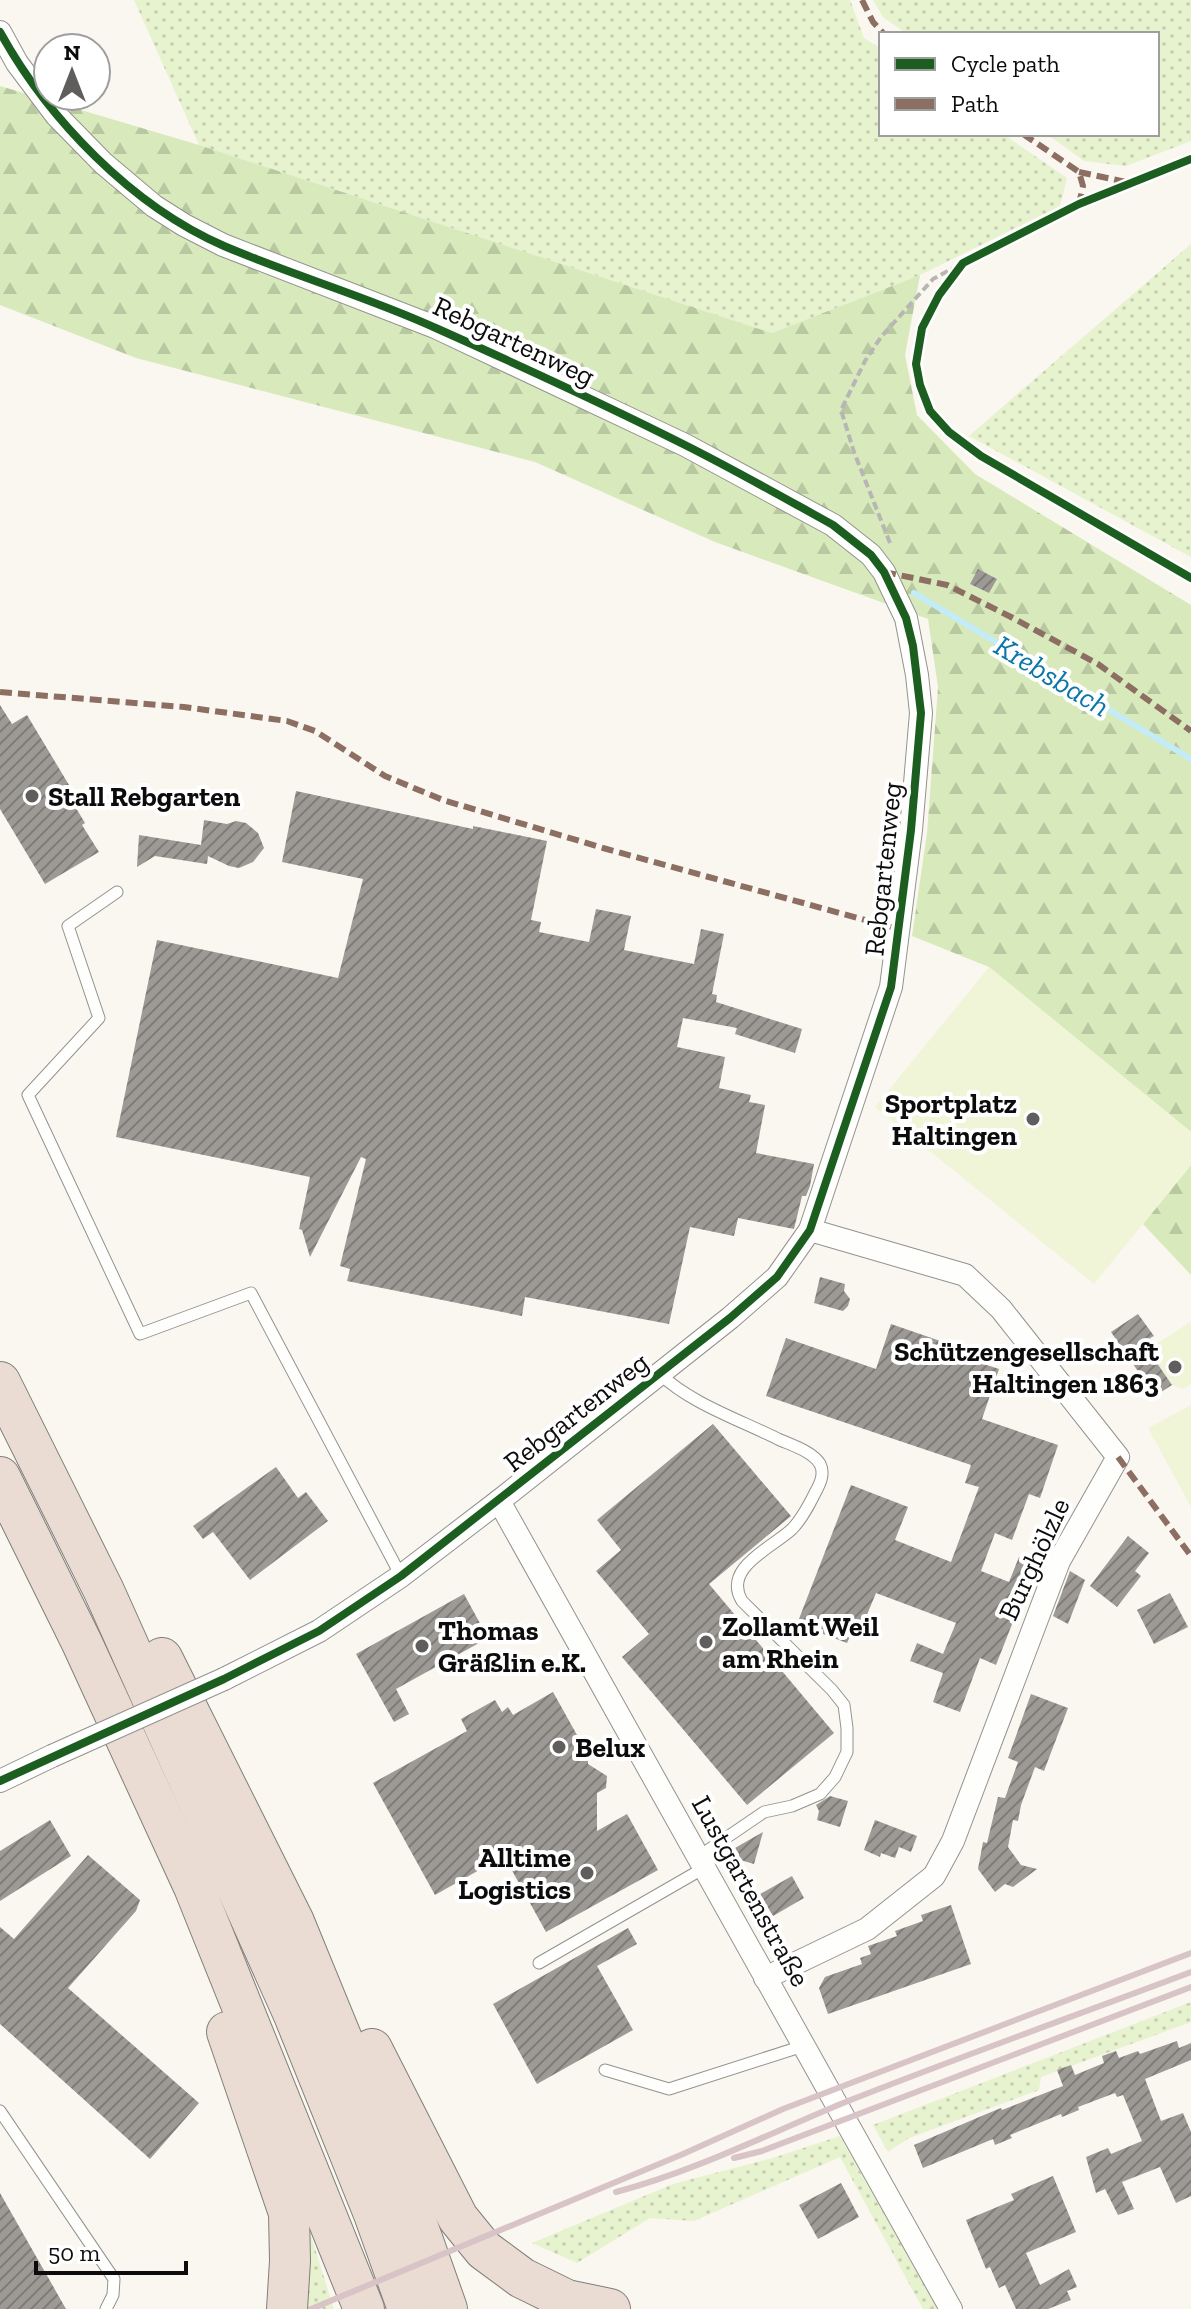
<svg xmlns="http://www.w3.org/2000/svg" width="1191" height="2309" font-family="'Zilla Slab',serif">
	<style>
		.grass { fill: url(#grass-dots) }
		.forest { fill: url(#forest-firs) }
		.pitch { fill: #f0f5d8 }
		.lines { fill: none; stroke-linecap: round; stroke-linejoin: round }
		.stream { stroke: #c3ebf8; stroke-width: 6 }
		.building { fill: url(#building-hatch) }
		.service-casing { stroke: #93928f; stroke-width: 13 }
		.minor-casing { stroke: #93928f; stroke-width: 24 }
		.motorway-casing { stroke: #807f7c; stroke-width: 42 }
		.path { stroke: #b7b6b5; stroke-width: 4; stroke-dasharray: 8 4; stroke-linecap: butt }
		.service { stroke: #fefefd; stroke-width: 11 }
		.minor { stroke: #fefefd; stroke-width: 22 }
		.motorway { stroke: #eadbd3; stroke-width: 40 }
		.rail { stroke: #d8c3c6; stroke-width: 6 }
		.minor-bridge-casing { stroke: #93928f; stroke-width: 24; stroke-linecap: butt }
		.minor-bridge { stroke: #fefefd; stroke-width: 22 }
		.quiet { stroke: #8d6e63; stroke-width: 6; stroke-dasharray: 12 6; stroke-linecap: butt }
		.cycleway-casing { stroke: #fff; stroke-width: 13 }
		.cycleway { stroke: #1b5e20; stroke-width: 8 }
		.poi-dot { fill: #5f5e5c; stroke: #fff; stroke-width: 3 }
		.labels { text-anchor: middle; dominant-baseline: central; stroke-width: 8; stroke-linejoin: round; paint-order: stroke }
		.street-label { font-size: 28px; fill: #0c0c0c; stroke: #fff }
		.poi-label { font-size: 28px; font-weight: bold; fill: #0c0c0c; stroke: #fff; text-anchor: start }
		.water-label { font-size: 30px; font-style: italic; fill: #0c76a7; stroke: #fff }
	</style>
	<defs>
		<pattern id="grass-dots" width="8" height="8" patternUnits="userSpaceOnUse" patternTransform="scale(2)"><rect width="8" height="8" fill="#e7f2ce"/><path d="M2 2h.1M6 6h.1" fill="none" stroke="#c5ceb0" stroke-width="1.8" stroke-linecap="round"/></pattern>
		<pattern id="forest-firs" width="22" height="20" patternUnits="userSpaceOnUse" patternTransform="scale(2)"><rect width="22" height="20" fill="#d8eabb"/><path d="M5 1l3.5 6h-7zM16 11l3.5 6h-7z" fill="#b8c8a0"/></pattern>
		<pattern id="building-hatch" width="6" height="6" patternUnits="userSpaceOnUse" patternTransform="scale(2)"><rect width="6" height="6" fill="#9d9a96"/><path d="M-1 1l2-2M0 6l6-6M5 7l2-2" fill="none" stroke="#7e7c79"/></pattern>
	</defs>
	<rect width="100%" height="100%" fill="#faf7f0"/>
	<g class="grass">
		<polygon points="134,0 850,0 864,38 881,49 881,134 1003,134 1067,178 1060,206 920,275 772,333 199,145"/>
		<polygon points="873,0 1191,0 1191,141 1126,166 1084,161 1047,134 1157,134 1157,34 907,34 883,17"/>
		<polygon points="1191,244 1191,557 969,436"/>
		<polygon points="1191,2002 1191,2022 1041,2077 1039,2090 909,2138 888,2152 873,2125"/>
		<polygon points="840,2136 938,2309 923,2309 840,2157 694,2221 650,2218 577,2263 532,2243 673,2184 773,2158"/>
		<polygon points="304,2231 311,2236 334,2309 299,2309"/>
	</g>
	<g class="forest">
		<polygon points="0,86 199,145 772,333 920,275 905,355 917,415 975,474 1191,605 1191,1132 989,967 912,936 927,833 938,687 928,619 715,542 535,462 136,358 0,305"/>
		<polygon points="1191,1165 1191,1275 1143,1224"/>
	</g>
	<g class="pitch">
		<polygon points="989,967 1191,1132 1191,1165 1094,1284 875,1107"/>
		<polygon points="1191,1321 1191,1384 1182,1389 1172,1385 1148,1350"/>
		<polygon points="1191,1405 1191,1507 1148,1428"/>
	</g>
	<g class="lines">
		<polyline class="stream" points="914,593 1191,759"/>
	</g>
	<g class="building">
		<polygon points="978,569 997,579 989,593 970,584"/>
		<polygon points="0,705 12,724 27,715 78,800 73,803 85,823 82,825 99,852 45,884 0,809"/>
		<polygon points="296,791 473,829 473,826 547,841 531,920 541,922 539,932 589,942 596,909 631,916 624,950 694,964 701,929 724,934 712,994 717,995 716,1002 802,1029 795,1053 735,1034 737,1028 683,1018 677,1047 725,1057 719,1088 751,1095 749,1102 765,1105 756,1153 814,1164 810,1186 806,1196 802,1196 794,1229 738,1218 734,1236 690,1227 669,1324 525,1297 522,1316 347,1281 350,1269 340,1266 366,1159 361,1157 310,1257 302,1230 299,1229 310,1177 116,1137 157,940 338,978 363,879 282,862"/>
		<polygon points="204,820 227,824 236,821 246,823 258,833 264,848 253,862 239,868 229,866 208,856 207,864 155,856 137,867 139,835 201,845"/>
		<polygon points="820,1277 845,1284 844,1291 850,1299 848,1306 843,1311 814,1303"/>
		<polygon points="1138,1314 1154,1336 1150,1338 1155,1345 1148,1350 1172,1385 1155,1396 1111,1332"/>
		<polygon points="891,1324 949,1344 947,1352 999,1369 982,1419 1058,1445 1040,1498 1029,1494 1012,1540 995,1533 981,1571 1009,1582 1019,1557 1036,1563 996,1665 980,1658 960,1712 933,1702 943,1673 910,1661 917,1643 943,1654 956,1623 876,1593 859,1634 852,1632 847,1643 797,1624 851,1485 908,1507 895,1540 951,1562 979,1487 965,1483 971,1465 766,1396 786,1338 876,1369"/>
		<polygon points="713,1424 791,1516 709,1584 834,1733 747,1805 622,1657 649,1634 596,1571 621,1550 597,1520"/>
		<polygon points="276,1467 298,1498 306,1492 328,1521 250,1580 213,1532 203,1539 193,1526"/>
		<polygon points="1128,1536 1149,1553 1135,1571 1141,1576 1117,1607 1090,1586"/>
		<polygon points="1070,1571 1085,1580 1068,1624 1053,1616"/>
		<polygon points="1170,1593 1188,1627 1154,1644 1137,1610"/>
		<polygon points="464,1594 488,1638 396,1689 409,1714 394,1722 356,1654"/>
		<polygon points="553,1692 577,1735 588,1741 588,1764 607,1776 606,1788 597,1793 597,1831 627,1814 658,1870 546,1932 504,1856 435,1895 373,1783 467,1731 461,1719 495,1700 502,1712 508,1707 513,1715"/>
		<polygon points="1031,1694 1068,1708 1044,1771 1035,1767 1021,1805 1018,1821 1013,1820 1008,1847 1021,1865 1037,1869 1013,1887 1005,1884 995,1892 978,1869 983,1842 987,1843 998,1797 1005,1798 1018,1762 1008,1758"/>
		<polygon points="830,1796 848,1801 840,1827 817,1820 819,1811 816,1805"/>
		<polygon points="50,1820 71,1856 0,1901 0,1851"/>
		<polygon points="875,1820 917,1836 911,1852 899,1847 895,1858 881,1853 880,1857 864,1850"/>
		<polygon points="763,1832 754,1864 737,1859 739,1854 735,1848"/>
		<polygon points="88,1855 140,1900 136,1911 68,1988 199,2103 150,2159 0,2024 0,1927 14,1939"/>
		<polygon points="792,1876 804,1898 773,1916 760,1894"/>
		<polygon points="951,1905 971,1964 828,2014 819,1988 825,1977 862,1964 860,1958 871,1954 868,1946 897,1936 895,1931 923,1921 921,1915"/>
		<polygon points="628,1928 637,1944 597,1966 633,2030 537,2084 493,2004"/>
		<polygon points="1177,2041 1179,2048 1191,2043 1191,2060 1145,2079 1161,2121 1183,2113 1191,2132 1191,2196 1176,2203 1160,2167 1122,2182 1134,2209 1118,2215 1105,2189 1096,2193 1086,2157 1108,2148 1111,2154 1142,2141 1123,2095 1117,2097 1115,2093 1078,2107 1079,2110 1062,2117 1061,2114 1010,2135 1012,2138 995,2145 993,2139 923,2168 914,2145 984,2115 1001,2108 1002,2110 1063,2086 1057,2070 1071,2065 1075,2075 1104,2063 1102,2056 1116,2051 1119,2058 1138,2051 1140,2054"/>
		<polygon points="1053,2176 1076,2232 1026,2253 1040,2285 1069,2269 1077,2287 1067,2291 1071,2300 1048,2309 1016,2309 1005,2285 999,2288 990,2267 986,2269 966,2220 1014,2200 1011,2194"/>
		<polygon points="841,2183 859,2217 818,2239 799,2205"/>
		<polygon points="0,2193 66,2309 0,2309"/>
	</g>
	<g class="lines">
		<g class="service-casing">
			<g id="service">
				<polyline points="117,892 68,926 99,1018 28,1095 140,1334 251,1293 401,1576"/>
				<path d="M660 1374C690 1403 740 1420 778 1439 791 1445 812 1451 820 1464 825 1474 820 1484 815 1493 809 1505 802 1519 792 1529 772 1548 722 1568 742 1601L832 1690 844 1705 847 1728V1752L835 1777 820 1794 792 1806 764 1812 698 1857"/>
				<polyline points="539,1963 704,1868"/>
				<polyline points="605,2070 669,2089 803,2046"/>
				<polyline points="0,2111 114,2279 113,2295 106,2309"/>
			</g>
		</g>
		<g class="minor-casing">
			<g id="minor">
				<polyline points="0,32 17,63 56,115 103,163 154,206 184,225 223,245 435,327 685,445 833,525 871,555 884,572 906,618 917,675 921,713 911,830 891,987 810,1230 777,1277 730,1318 499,1501 401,1576 319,1631 224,1679"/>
				<polyline points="499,1501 951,2309"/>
				<polyline points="0,1781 52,1756"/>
				<polyline points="765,1978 867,1929 934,1876 953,1841 1059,1561 1118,1457 1001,1309 965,1275 810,1230"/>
			</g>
		</g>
		<g class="motorway-casing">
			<g id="motorway">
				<polyline points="0,1382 104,1591 294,2015 374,2214 408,2309"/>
				<polyline points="0,1477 82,1643 194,1887 364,2309"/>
				<polyline points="162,1658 294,1922 412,2210 447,2309"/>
				<polyline points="227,2032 289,2213 290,2261 287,2309"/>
				<polyline points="372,2049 458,2218 484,2250 522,2278 567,2300 610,2309"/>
			</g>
		</g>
		<polyline class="path" points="890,543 854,452 841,410 865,361 881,337 933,279 963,263"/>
		<use href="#service" class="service"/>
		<use href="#minor" class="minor"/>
		<use href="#motorway" class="motorway"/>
		<g class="rail">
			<polyline points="734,2158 762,2151 1191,1987"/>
			<path d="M616 2192C696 2171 772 2132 848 2101 962 2056 1077 2015 1191 1972"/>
			<polyline points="311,2309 683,2154 783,2109 1191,1953"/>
		</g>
		<g class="minor-bridge-casing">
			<polyline id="minor-bridge" points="52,1756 224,1679"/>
		</g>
		<use href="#minor-bridge" class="minor-bridge"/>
		<g class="quiet">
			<polyline points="862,0 873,22 884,34"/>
			<polyline points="1023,134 1079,172 1083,186 1079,204"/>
			<polyline points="1079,172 1126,182"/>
			<polyline points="884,572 947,585 1011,617 1098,664 1191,731"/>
			<polyline points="0,692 184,707 287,721 315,731 385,776 443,800 603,848 898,929"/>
			<polyline points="1118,1457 1191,1556"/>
		</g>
		<g class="cycleway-casing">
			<g id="cycleway">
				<path d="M0 32C48 119 132 206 224 246 294 276 369 297 438 329 521 366 604 404 685 445 735 470 784 498 833 525L871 555 884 572 906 618 913 646 921 713 911 830 891 987 810 1230 777 1277 730 1318 401 1576 319 1631 224 1679 0 1781"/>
				<polyline points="1191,159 1079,204 963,263 939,295 922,328 916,364 920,385 930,411 949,432 981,456 1191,578"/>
			</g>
		</g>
		<use href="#cycleway" class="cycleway"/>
	</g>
	<g class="poi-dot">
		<circle cx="32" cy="796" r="8"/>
		<circle cx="1033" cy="1119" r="8"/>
		<circle cx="1175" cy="1367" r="8"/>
		<circle cx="706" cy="1642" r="8"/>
		<circle cx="422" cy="1646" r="8"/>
		<circle cx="559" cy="1747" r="8"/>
		<circle cx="587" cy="1873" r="8"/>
	</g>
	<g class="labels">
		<g class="street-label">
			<text transform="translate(514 341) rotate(25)">Rebgartenweg</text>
			<text transform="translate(883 869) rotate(-84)">Rebgartenweg</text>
			<text transform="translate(576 1412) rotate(-38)">Rebgartenweg</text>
			<text transform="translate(1034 1559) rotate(-65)">Burghölzle</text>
			<text transform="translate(751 1891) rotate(61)">Lustgartenstraße</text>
		</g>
		<g class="poi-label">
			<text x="48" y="796">Stall Rebgarten</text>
			<text x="1017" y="1103" text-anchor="end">Sportplatz<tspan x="1017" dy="32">Haltingen</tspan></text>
			<text x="1159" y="1351" text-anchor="end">Schützengesellschaft<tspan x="1159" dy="32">Haltingen 1863</tspan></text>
			<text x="722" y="1626">Zollamt Weil<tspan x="722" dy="32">am Rhein</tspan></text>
			<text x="438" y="1630">Thomas<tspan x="438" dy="32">Gräßlin e.K.</tspan></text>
			<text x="575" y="1747">Belux</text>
			<text x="571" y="1857" text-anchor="end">Alltime<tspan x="571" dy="32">Logistics</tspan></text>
		</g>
		<g class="water-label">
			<text transform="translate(1052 676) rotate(31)">Krebsbach</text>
		</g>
	</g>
	<rect x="879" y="32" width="280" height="104" fill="#ffffff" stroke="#9e9e9e" stroke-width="2"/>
	<rect x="895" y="58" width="40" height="12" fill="#1b5e20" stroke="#9e9e9e" stroke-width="2"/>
	<text x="951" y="72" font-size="24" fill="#0c0c0c">Cycle path</text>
	<rect x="895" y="98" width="40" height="12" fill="#8d6e63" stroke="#9e9e9e" stroke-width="2"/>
	<text x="951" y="112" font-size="24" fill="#0c0c0c">Path</text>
	<g transform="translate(72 72)"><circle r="38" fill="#ffffff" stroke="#9e9e9e" stroke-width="2"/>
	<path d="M0-6L14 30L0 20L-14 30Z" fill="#5f5e5c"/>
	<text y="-12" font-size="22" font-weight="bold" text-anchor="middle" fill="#0c0c0c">N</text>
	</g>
	<path d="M36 2261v12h150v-12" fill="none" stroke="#0c0c0c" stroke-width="4"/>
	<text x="48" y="2261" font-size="24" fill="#0c0c0c" stroke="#ffffff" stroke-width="6" paint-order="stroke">50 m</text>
</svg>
